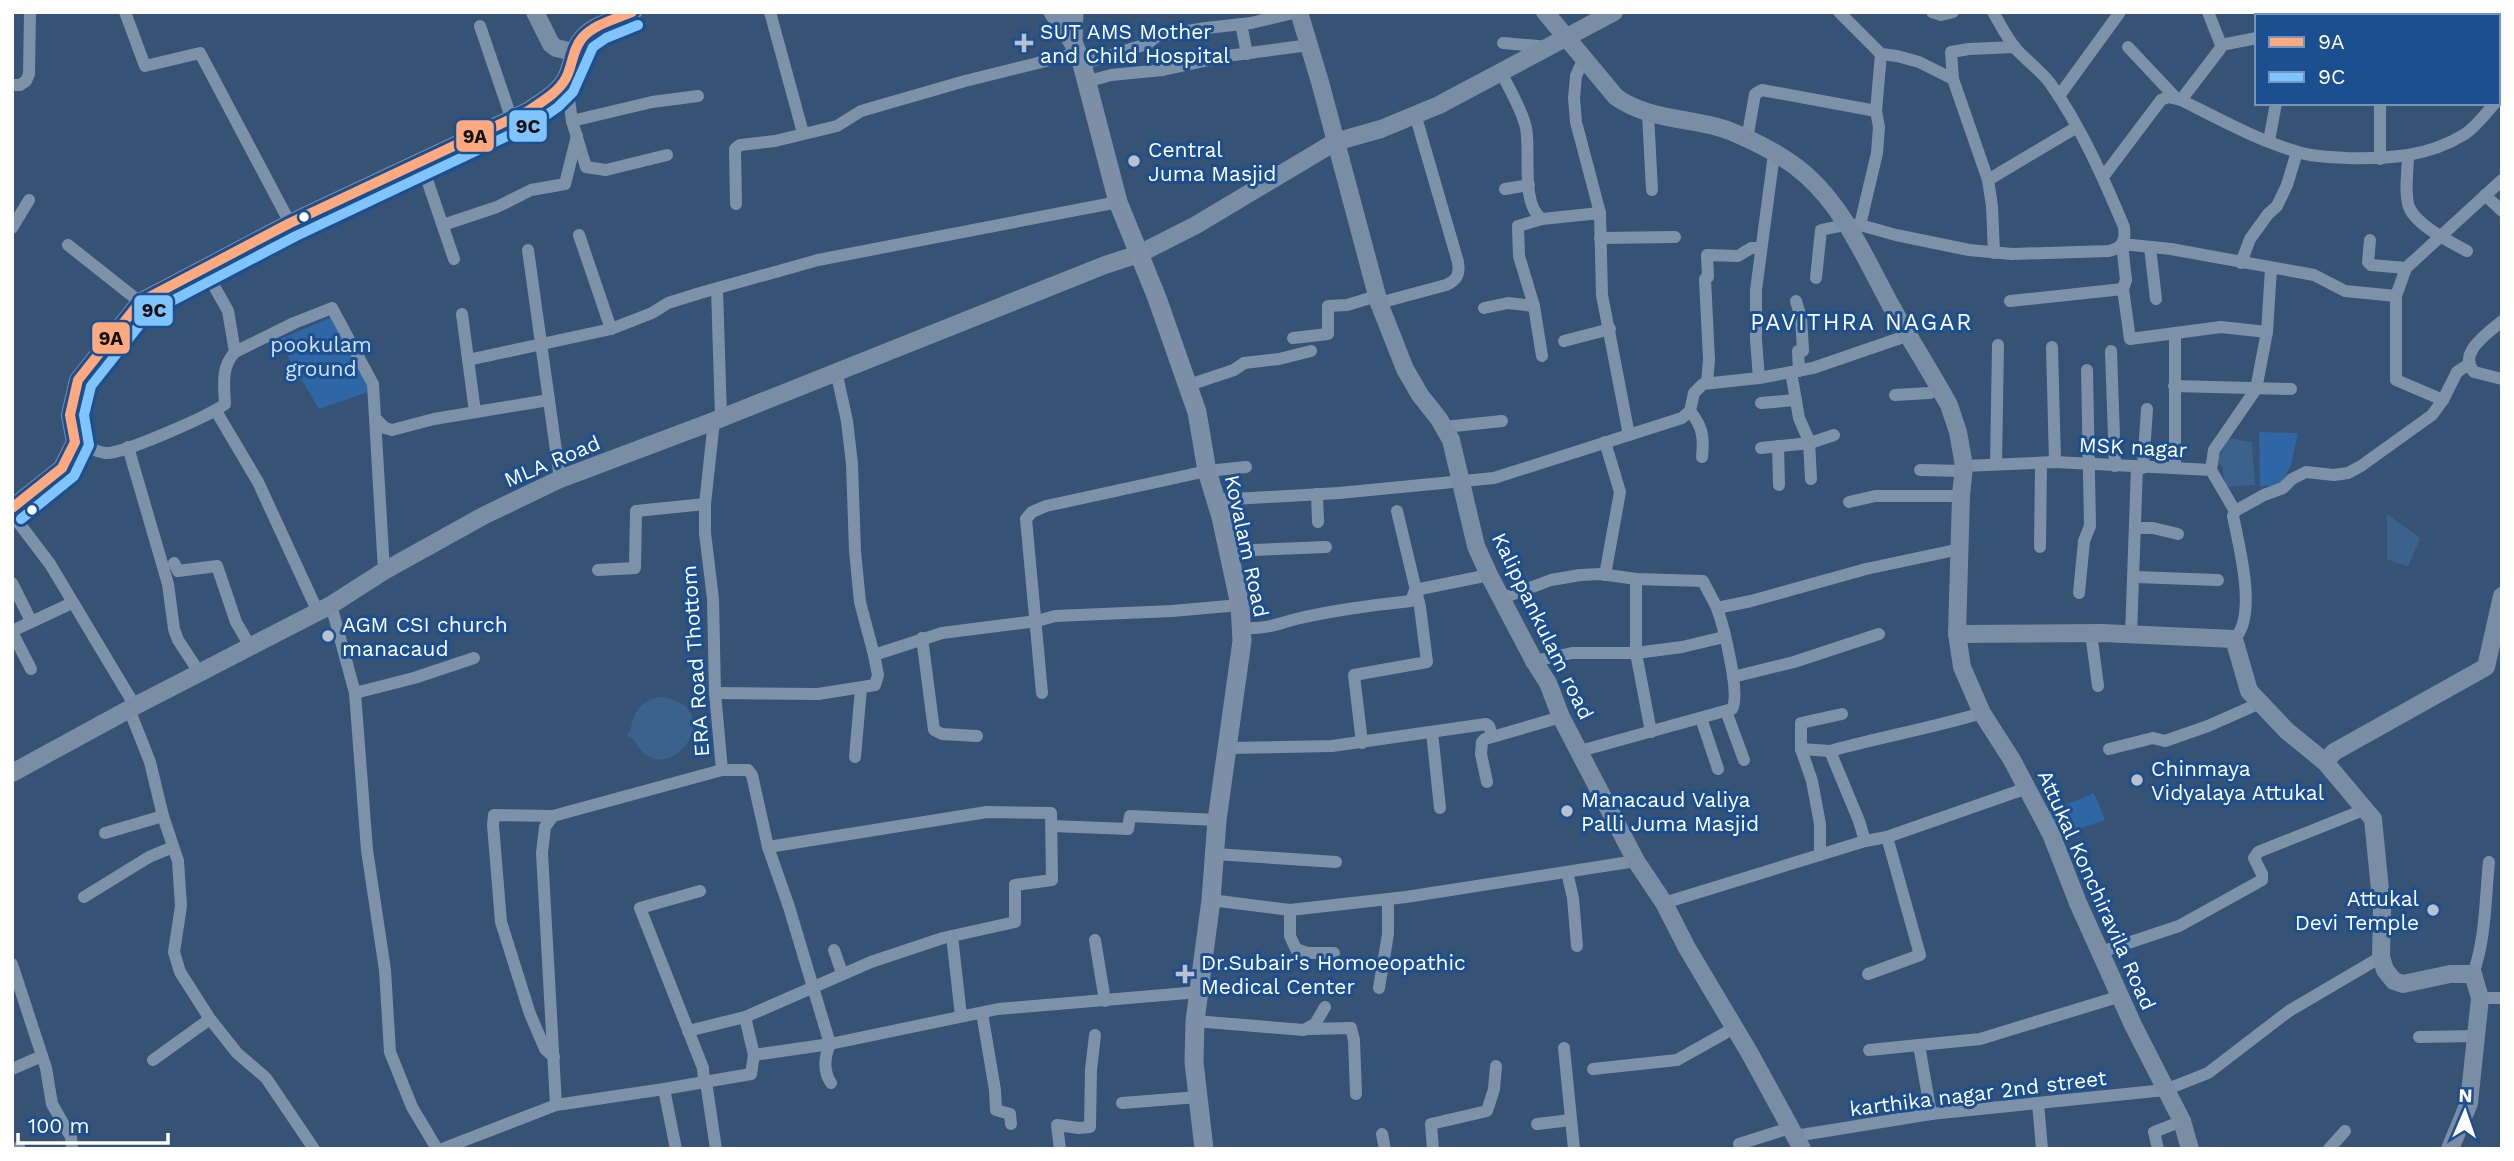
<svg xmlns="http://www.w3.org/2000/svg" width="2514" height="1161" font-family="'Work Sans',sans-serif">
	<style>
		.green { fill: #2f66a5 }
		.water { fill: #3b618d }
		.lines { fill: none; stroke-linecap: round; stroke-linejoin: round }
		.street { stroke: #7d92a8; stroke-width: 12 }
		.secondary { stroke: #798da4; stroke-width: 18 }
		.primary { stroke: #7d8ea7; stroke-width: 19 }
		.bus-1-casing { stroke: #1b4f8f; stroke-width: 16 }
		.bus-2-casing { stroke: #1b4f8f; stroke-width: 16 }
		.bus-1 { stroke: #ffa980; stroke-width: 10 }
		.bus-2 { stroke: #80c4ff; stroke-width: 10 }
		.poi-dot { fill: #b9c2ce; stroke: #1b4f8f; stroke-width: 2.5 }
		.bus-dot { fill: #fff; stroke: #1b4f8f; stroke-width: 2.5 }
		.labels { text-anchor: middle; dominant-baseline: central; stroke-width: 6; stroke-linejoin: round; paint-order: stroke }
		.poi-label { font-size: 21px; fill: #fff; stroke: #1b4f8f; text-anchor: start }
		.park-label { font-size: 21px; fill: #cfe3fa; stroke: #1b4f8f }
		.street-label { font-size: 21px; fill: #fff; stroke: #1b4f8f }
		.neighbourhood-label { font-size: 23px; letter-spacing: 2px; fill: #fff; stroke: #1b4f8f }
		.line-badge { stroke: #1b4f8f; stroke-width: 2.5 }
		.pale-badge-label { font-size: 19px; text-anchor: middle; font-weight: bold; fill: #111 }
	</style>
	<rect width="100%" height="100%" fill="#365274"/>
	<g class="green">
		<polygon points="332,317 371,391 319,409 278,340"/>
		<polygon points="2259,432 2298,433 2291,465 2280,486 2260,486"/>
		<polygon points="2094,793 2105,820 2060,835 2049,812"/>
	</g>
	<g class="water">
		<polygon points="2228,438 2252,442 2255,485 2226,487 2222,467 2217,462"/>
		<polygon points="2387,514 2420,538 2408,567 2387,559"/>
		<path d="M660 697C734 704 666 801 633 739L629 738 627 734 631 731C632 712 641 701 660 697Z"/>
	</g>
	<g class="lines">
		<g class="street">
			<polyline points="125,12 145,66 200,53 290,223"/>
			<polyline points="770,12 803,133"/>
			<polyline points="1839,12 1881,54 1897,56 1919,62 1953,79 1988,180 1992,206 1994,253"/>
			<polyline points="1932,12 1941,15 1953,12"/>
			<polyline points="2455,12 2456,16"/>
			<polyline points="2273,16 2275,12"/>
			<polyline points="1241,24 1247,54"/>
			<polyline points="480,26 512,120"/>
			<polyline points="1503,43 1548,47"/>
			<polyline points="2221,45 2257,38"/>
			<polyline points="2128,47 2175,97"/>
			<polyline points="1583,60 1576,76 1574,98 1576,122 1600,213 1602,295 1629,435"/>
			<polyline points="1082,64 1147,44 1157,36 1206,28 1251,23 1297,12"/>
			<path d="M1501 72C1509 89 1522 109 1526 128 1531 151 1520 204 1542 219L1600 213"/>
			<polyline points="566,78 572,121 586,167 606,170 667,155"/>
			<polyline points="1953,79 1951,52 1969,49 2015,47"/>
			<polyline points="1086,82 1111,75 1163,70 1227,56 1309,45"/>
			<polyline points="12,85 20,85 26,81 29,74 30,12"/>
			<polyline points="2059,96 2120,12"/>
			<polyline points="2181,100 2220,49 2221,45 2208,12"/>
			<polyline points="1648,114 1652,190"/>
			<polyline points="572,121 652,102 698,96"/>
			<polyline points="1747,139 1755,94 1762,90 1876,111"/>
			<polyline points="2269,141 2276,103"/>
			<path d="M2408 156C2408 171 2404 192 2409 207 2416 225 2450 242 2467 251"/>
			<polyline points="2380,159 2380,103"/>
			<polyline points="421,162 454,259"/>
			<path d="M2103 177 2161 100 2168 97 2181 100C2219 119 2257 140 2298 152 2313 157 2330 157 2346 158 2389 159 2428 157 2465 134 2476 127 2486 113 2495 103"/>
			<polyline points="1988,180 2077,127"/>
			<polyline points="1505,189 1529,185"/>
			<polyline points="2485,195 2502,211"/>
			<polyline points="736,204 735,149 740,145 775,141 837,126 861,111 965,81 1078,53"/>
			<polyline points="443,225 497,207 531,190 565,184 577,136"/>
			<polyline points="1860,225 1877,153 1879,127 1876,111 1881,54"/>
			<polyline points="12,228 29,200"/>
			<polyline points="579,235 611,329"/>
			<polyline points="1600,238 1675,237"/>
			<polyline points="2370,240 2368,262 2371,265 2406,268"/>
			<polyline points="68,245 140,302"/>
			<polyline points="2150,247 2156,299"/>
			<polyline points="528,250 560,479"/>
			<polyline points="2241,263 2250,239 2268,214 2277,206 2287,185 2297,152"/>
			<polyline points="205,270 228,311 235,352 294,323 332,308 373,384 375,418 385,428 392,430 434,419 549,400"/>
			<path d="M1816 278 1821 230 1845 225H1860L1896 235 1969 250 2012 254 2109 251C2122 248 2126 241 2124 227 2103 177 2081 127 2050 83 2042 72 2026 60 2016 49 2007 38 2000 24 1993 12"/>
			<polyline points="717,289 721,417"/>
			<polyline points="1796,301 1801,318 1803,349 1803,351 1798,351 1799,371"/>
			<polyline points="2010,301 2123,289"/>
			<path d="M1379 303 1446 285C1457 280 1460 275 1458 262L1415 114"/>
			<polyline points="1484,308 1508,303 1534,306"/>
			<polyline points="462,314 475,412"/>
			<path d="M2502 321C2488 333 2457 353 2474 372L2502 379"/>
			<polyline points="2267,332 2221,327 2130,339 2123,289 2126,280 2122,244 2171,249 2314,275 2345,291 2396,296"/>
			<polyline points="2175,333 2175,468"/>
			<polyline points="1293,338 1328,334 1328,306 1347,305 1377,296"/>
			<polyline points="1564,341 1610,329"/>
			<polyline points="2052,347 2055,462"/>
			<polyline points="2111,351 2115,466"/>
			<polyline points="1542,356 1534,306 1519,256 1518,226 1542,219"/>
			<polyline points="468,360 611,329 652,313 668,303 700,293 818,260 1118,202"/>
			<polyline points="836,371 847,421 852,464 855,551 860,602 874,655"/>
			<polyline points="1791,372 1799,418 1809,441 1811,479"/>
			<polyline points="1759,378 1756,340 1756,290 1774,154"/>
			<polyline points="1707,383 1709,359 1705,279 1708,277 1707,255 1738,256 1751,248 1761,248"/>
			<polyline points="1189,385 1234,370 1244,363 1279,359 1311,351"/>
			<polyline points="2174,386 2291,389"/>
			<polyline points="1895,395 1929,393 1940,389"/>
			<polyline points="2443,400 2396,380 2396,296 2406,268 2502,180"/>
			<polyline points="1761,403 1796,400"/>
			<polyline points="216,411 258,482 317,610"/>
			<path d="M1690 411C1703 427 1704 438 1702 457"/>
			<polyline points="375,418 384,571"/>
			<polyline points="1444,427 1502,421"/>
			<path d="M75 442C84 445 96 452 105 453 121 455 211 415 225 404 224 384 221 367 235 352"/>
			<polyline points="1605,442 1620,492 1605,575"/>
			<polyline points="1778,446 1779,485"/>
			<polyline points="128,447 168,584 174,629 178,640 199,672"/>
			<polyline points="1761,448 1810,443 1834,435"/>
			<polyline points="1996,464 1998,345"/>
			<polyline points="1964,466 2055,462 2211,470 2214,450 2256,389 2267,332 2271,268"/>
			<polyline points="2143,468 2147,409"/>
			<polyline points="1920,470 1964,471"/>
			<polyline points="2211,470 2235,511"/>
			<polyline points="1317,494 1318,522"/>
			<polyline points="1217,500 1339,493 1494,478 1682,418 1690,411 1694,393 1703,384 1759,378 1813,368 1909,335"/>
			<polyline points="1849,502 1875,496 1961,496"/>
			<polyline points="12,514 50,564 135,706"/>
			<polyline points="2136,528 2153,528 2178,534"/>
			<polyline points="2040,547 2041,463"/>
			<polyline points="1229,551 1326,547"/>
			<polyline points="174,563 178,571 217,566 236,622 250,646"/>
			<polyline points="598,570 635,568 636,511 705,504"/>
			<polyline points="2135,577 2218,580"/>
			<polyline points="1636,579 1636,653 1651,732"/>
			<polyline points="12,583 31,621"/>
			<polyline points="2079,593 2084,541 2090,526 2087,370"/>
			<path d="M1500 599 1551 580 1580 575 1601 574 1636 579 1703 581C1707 589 1712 598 1716 606 1723 623 1741 695 1732 709L1580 751"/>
			<polyline points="331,605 355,693 367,850 385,970 390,1052 412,1107 437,1149"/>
			<polyline points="1717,608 1751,601 1866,569 1960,549"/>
			<path d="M1242 628C1266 629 1274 625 1296 619 1334 610 1373 605 1411 601L1415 590 1489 575"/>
			<polyline points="12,631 72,603"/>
			<polyline points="12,632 31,669"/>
			<polyline points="2091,633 2098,686"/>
			<polyline points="2131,635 2137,467"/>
			<polyline points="922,638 934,730 942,734 977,736"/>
			<path d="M2234 639C2258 617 2239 546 2233 516L2235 511 2264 495 2283 488 2292 479 2306 472 2334 475 2348 473 2361 466 2432 415 2443 400 2457 372 2469 364"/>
			<polyline points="1534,661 1572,653 1636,653 1682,647 1724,637"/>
			<polyline points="1733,677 1794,662 1879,634"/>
			<polyline points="355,693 414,678 474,658"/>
			<polyline points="715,693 818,694 875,685 878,675 874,655 942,633 1037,621 1055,616 1172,611 1240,605"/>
			<polyline points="1042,693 1026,519 1032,512 1046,506 1207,471 1246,467"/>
			<polyline points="129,709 150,762 163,816 178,861 181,906 174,952 180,972 210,1019 237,1053 266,1078 314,1149"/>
			<polyline points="1726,711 1744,760"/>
			<polyline points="1701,718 1718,769"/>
			<polyline points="1432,732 1440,808"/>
			<polyline points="1362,743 1354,675 1427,662 1420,607 1397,511"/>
			<polyline points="1228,748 1332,746 1486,724 1489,726 1492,736"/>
			<polyline points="1801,749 1830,751"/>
			<polyline points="2109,749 2153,738 2165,741 2208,726 2260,703"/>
			<polyline points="855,757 861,688"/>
			<path d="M722 770H748L752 775 768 847 789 907 830 1044C824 1058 823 1071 831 1083"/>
			<polyline points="1487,782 1481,754 1482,742 1485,739 1561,717"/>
			<polyline points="553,816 494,815 493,825 501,922 530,1014 545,1049 554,1057"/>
			<polyline points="1052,826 1128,829 1130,816 1217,820"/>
			<polyline points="105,833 163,816"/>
			<path d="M1865 841 1859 821 1830 751C1880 737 1932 728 1982 713"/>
			<polyline points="1215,854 1336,862"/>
			<polyline points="1820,855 1820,824 1812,781 1801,749 1801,723 1842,714"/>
			<polyline points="1567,872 1573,898 1577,946"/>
			<polyline points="700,891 640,908 703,1068 704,1082"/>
			<polyline points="84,897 149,857 173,847"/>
			<polyline points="1211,900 1290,910 1406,897 1636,861"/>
			<polyline points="1664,903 1865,841 1887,837 2027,788"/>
			<polyline points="1290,910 1290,936 1296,949 1307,953 1334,953"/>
			<polyline points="952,936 961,1016"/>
			<polyline points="1095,940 1105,1001"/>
			<polyline points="834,950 842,973"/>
			<polyline points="2101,952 2179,926 2262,880 2262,874 2254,858 2258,852 2366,809"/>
			<polyline points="12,964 46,1068 52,1104 71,1137 72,1149"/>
			<polyline points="1868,974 1920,955 1887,837"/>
			<path d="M2473 974C2486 938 2485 900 2489 862"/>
			<polyline points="1379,988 1388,934 1388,899"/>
			<polyline points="2480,998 2502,998"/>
			<polyline points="982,1013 995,1090 996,1110 1010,1114 1011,1124"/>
			<polyline points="1195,1021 1304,1030 1315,1024 1325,1007"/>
			<polyline points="1309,1029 1351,1028 1354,1040 1356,1094"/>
			<polyline points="688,1031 745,1017"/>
			<polyline points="2419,1037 2475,1036"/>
			<polyline points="1564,1048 1574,1149"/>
			<polyline points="1869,1050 1919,1045"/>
			<polyline points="754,1055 830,1044 998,1009 1199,992"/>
			<polyline points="153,1060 210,1019"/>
			<polyline points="12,1069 42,1056"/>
			<polyline points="1593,1069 1677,1060 1734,1028"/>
			<polyline points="706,1082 716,1149"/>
			<polyline points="664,1089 676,1149"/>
			<polyline points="1122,1103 1198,1097"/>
			<polyline points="2038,1103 2042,1149"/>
			<polyline points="556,1105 542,853 545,827 553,816 722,770 715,693 713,599 705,533 705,504 714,421"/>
			<polyline points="1931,1114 1919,1045 1980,1039 2121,996"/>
			<polyline points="1537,1124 1571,1120"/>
			<polyline points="1382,1134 1385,1149"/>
			<polyline points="1795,1136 1931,1114 2165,1090 2208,1073 2289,1011 2381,957"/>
			<polyline points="1739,1144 1790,1128"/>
			<polyline points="15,1149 19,1147 20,1149"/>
			<polyline points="442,1149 556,1105 664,1089 751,1074 754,1055 745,1017 871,962 943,938 1015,922 1015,885 1052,880 1051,813 987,812 768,847"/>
			<polyline points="1060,1149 1057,1125 1079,1128 1090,1127 1091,1070 1095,1035"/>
			<polyline points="1433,1149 1431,1124 1487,1111 1494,1089 1496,1066"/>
			<polyline points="2158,1149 2154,1132 2182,1121"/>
			<polyline points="2329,1149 2345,1131"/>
		</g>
		<g class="secondary">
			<polyline points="535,12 551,44 556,48 574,52"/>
			<polyline points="1299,12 1320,82 1379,303 1405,369 1420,395 1439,419 1451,440 1476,546 1489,575 1534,661 1548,683 1561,717 1636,861 1664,903 1687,948 1749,1052 1802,1149"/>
			<path d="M1545 12 1616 97C1653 123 1697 116 1737 134 1760 144 1787 158 1806 175 1847 211 1869 267 1895 313 1913 344 1932 374 1949 405L1958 432 1964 466 1961 496 1957 634 1962 667 1982 713 2012 760 2051 834 2078 903 2133 1025 2182 1121 2190 1149"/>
			<path d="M12 508 62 468 75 442 70 415 78 380 140 302 290 223 528 111C542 101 558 93 566 78 573 64 572 49 583 37 595 24 617 19 633 12"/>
			<polyline points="1957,634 2102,633 2234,639 2249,691 2287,731 2325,762 2373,819 2382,910 2381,957 2385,970 2394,981 2403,984 2450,974 2473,974 2480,998 2469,1103 2450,1149"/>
			<polyline points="2325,762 2334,752 2486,667 2502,596"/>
			<polyline points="12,773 135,706 331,605 384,571 485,515 560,479 714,421 1105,265 1139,254 1196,225 1335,142 1381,129 1439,105 1614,12"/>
		</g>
		<g class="primary">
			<polyline points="1053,12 1073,42"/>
			<polyline points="1074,12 1073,42 1082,64 1118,202 1157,298 1197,412 1207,471 1221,517 1240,605 1242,641 1217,820 1211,900 1195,1021 1194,1062 1204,1149"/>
		</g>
		<g class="bus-1-casing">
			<path id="bus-1" d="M12 508 62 468 75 442 70 415 78 380 140 302 290 223 528 111C541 102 558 93 566 78 573 65 572 49 583 37 595 24 616 19 632 12"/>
		</g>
		<g class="bus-2-casing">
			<polyline id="bus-2" points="21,519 74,476 89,445 84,415 91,386 149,313 296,236 535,123 558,107 573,92 593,47 606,38 638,25"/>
		</g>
		<use href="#bus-1" class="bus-1"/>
		<use href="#bus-2" class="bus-2"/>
	</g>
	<g class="poi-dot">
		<path d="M1020.5 32.5h7v7h7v7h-7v7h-7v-7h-7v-7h7z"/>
		<circle cx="1134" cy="161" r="7"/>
		<circle cx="328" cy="636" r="7"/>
		<circle cx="2137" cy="780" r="7"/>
		<circle cx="1567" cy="811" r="7"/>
		<circle cx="2433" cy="910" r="7"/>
		<path d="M1181.5 963.5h7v7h7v7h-7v7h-7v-7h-7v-7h7z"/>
	</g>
	<g class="bus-dot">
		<circle cx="304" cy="217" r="6"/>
		<circle cx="32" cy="510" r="6"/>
	</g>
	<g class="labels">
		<g class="poi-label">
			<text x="1040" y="31">SUT AMS Mother<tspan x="1040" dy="24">and Child Hospital</tspan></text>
			<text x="1148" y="149">Central<tspan x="1148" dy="24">Juma Masjid</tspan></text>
			<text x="342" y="624">AGM CSI church<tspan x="342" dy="24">manacaud</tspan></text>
			<text x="2151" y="768">Chinmaya<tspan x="2151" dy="24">Vidyalaya Attukal</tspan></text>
			<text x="1581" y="799">Manacaud Valiya<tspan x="1581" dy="24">Palli Juma Masjid</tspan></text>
			<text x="2419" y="898" text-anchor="end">Attukal<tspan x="2419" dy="24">Devi Temple</tspan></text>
			<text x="1201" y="962">Dr.Subair's Homoeopathic<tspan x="1201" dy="24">Medical Center</tspan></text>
		</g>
		<g class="park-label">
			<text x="321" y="344">pookulam<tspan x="321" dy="24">ground</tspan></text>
		</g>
		<g class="street-label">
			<text transform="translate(2133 447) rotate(3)">MSK nagar</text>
			<text transform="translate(552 461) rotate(-23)">MLA Road</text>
			<text transform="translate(1247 546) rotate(78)">Kovalam Road</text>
			<text transform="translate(1543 626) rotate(64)">Kalippankulam road</text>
			<text transform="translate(695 661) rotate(-94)">ERA Road Thottom</text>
			<text transform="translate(2097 890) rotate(66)">Attukal Konchiravila Road</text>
			<text transform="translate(1978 1093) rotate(-7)">karthika nagar 2nd street</text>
		</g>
		<g class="neighbourhood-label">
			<text x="1862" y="322">PAVITHRA NAGAR</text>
		</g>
	</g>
	<g class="line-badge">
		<rect x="508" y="109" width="40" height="34" rx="7" fill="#80c4ff"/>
		<rect x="455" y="119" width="40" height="34" rx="7" fill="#ffa980"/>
		<rect x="133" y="294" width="41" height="33" rx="7" fill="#80c4ff"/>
		<rect x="91" y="321" width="40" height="34" rx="7" fill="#ffa980"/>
	</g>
	<g class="pale-badge-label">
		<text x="528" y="133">9C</text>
		<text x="475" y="143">9A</text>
		<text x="154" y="317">9C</text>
		<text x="111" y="345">9A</text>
	</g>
	<rect width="2514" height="1161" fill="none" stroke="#ffffff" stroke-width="28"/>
	<rect x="2255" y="14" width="245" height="91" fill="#1b4f8f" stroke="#7695bc" stroke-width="2"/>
	<rect x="2269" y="37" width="35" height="10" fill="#ffa980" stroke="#7695bc" stroke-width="2"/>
	<text x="2318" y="49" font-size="21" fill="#ffffff">9A</text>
	<rect x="2269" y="72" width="35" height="10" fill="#80c4ff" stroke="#7695bc" stroke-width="2"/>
	<text x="2318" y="84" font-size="21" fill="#ffffff">9C</text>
	<g transform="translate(2465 1112) rotate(2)" stroke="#1b4f8f" stroke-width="5" paint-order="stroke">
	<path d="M0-5L12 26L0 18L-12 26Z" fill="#ffffff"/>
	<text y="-10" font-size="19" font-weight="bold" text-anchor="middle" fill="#ffffff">N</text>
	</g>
	<path d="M18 1133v10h150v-10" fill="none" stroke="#ffffff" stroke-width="3.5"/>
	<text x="28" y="1133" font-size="21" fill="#ffffff" stroke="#1b4f8f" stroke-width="5" paint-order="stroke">100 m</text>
</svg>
